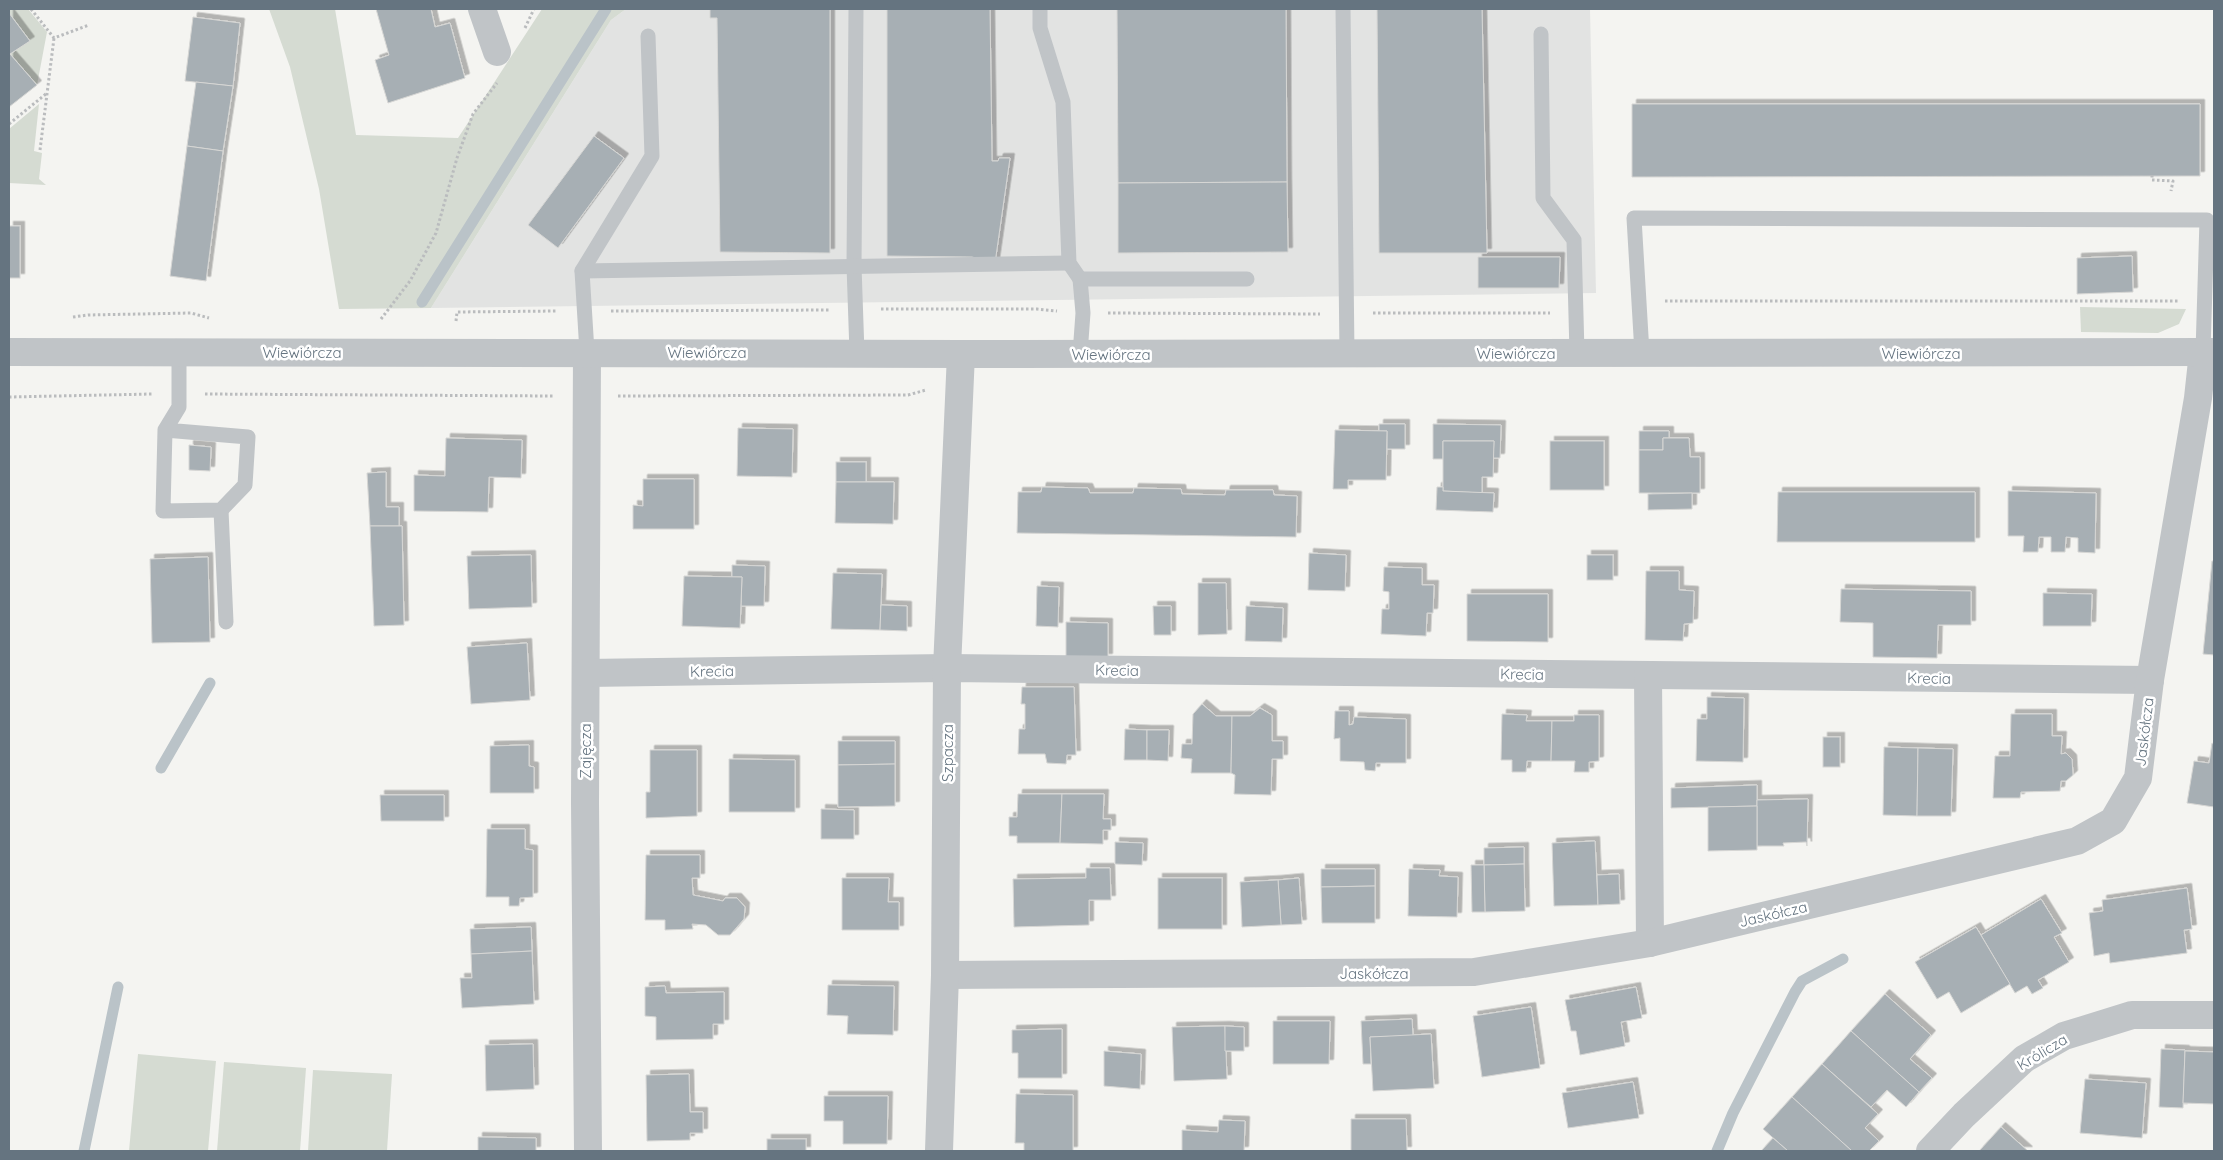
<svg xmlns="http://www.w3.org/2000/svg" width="2223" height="1160" font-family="Quicksand,sans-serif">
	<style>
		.built { fill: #e2e3e2 }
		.green { fill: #d5dbd2 }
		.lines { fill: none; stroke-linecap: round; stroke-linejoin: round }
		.stream { stroke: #bac3c8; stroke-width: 11 }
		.building { fill: #a7afb4; stroke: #d6d6d4; filter: url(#shadow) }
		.path { stroke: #babcbe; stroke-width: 3; stroke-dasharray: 2.5 2.5; stroke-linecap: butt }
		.service { stroke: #c0c4c7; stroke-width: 15 }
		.minor { stroke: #c0c4c7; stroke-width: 28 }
		.tertiary { stroke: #c0c4c7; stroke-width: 28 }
		.labels { text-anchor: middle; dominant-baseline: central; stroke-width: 5; stroke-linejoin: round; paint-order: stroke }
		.street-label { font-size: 15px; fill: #657480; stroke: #fff }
	</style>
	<defs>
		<filter id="shadow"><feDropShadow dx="4.5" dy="-4.5" stdDeviation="0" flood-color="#0004"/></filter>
	</defs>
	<rect width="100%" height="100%" fill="#f4f4f1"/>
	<polygon class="built" points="626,9 1590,9 1596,293 431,308 611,20"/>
	<g class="green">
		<polygon points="9,9 28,9 47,32 37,85 10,54 30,41 9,13"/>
		<polygon points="269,9 335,9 356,135 458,138 542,9 626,9 611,20 431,308 339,309 319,189 290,67"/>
		<polygon points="39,104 34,151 42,153 39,179 46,185 9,183 9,129"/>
		<polygon points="2080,307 2186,309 2179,324 2158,333 2081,332"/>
		<polygon points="138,1054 216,1061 208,1151 129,1151"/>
		<polygon points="224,1062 306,1068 300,1151 217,1151"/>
		<polygon points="313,1070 392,1074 387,1151 308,1151"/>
	</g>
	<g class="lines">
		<g class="stream">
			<polyline points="422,302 606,9"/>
			<polyline points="161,768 210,683"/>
			<polyline points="84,1151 118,987"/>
			<polyline points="1717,1151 1733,1113 1795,992 1802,981 1843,959"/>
		</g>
	</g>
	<g class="building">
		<polygon points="376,9 431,9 435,27 450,23 465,78 388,103 375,60 389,55"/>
		<polygon points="710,9 830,9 830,253 720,252 717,18 710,18"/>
		<polygon points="868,9 990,9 992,161 998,161 999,158 1010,158 995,263 972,257 887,256 887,9"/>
		<polygon points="1117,9 1286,9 1287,182 1118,183"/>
		<polygon points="1377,9 1482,9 1487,253 1379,253"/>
		<polygon points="9,13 30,41 10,54 37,85 9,107"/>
		<polygon points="193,17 240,23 233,86 185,81"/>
		<polygon points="196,82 233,86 223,151 187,146"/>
		<polygon points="1632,104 2200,104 2200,176 1632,177"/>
		<polygon points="594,136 624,158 558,248 528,225"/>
		<polygon points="187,146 223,151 206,281 170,276"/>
		<polygon points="1287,182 1288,252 1118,253 1118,183"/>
		<rect x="9" y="226" width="11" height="52"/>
		<polygon points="2132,256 2133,292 2077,294 2077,258"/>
		<polygon points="1478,257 1560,257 1559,288 1478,288"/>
		<polygon points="1379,424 1405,424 1405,449 1387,449 1387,431 1379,431"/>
		<polygon points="1433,424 1501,425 1500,458 1493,458 1494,441 1443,441 1443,459 1433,459"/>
		<polygon points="738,428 793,429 792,477 737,476"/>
		<polygon points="1335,430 1387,431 1386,480 1348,480 1348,489 1333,489"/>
		<polygon points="1639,431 1669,431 1669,438 1663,438 1663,450 1639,450"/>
		<polygon points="446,438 522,440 521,478 489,477 488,512 414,511 414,475 445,476"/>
		<polygon points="1663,438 1689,438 1690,457 1700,457 1700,493 1639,493 1639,450 1663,450"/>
		<polygon points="1443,441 1494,441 1493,477 1482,477 1482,493 1443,491"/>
		<rect x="1550" y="441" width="54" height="49"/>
		<polygon points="189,445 211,447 210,471 189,470"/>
		<rect x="836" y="462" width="30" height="20"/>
		<polygon points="386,472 386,507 399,507 399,526 370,526 367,473"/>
		<polygon points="643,479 694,479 694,529 633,529 633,505 643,506"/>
		<polygon points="836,482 894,482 893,524 835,523"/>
		<polygon points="1042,487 1088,488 1090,493 1133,493 1134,488 1181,489 1182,494 1225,495 1226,490 1273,490 1274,495 1297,496 1296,537 1017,533 1018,492 1041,492"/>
		<polygon points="1437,487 1443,487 1443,491 1494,493 1493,512 1436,510"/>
		<polygon points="2008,491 2096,493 2095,553 2078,552 2078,538 2066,537 2065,552 2051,552 2051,537 2039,537 2038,552 2023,552 2024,536 2008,536"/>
		<polygon points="1778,492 1975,492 1975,542 1777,542"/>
		<polygon points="1692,493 1692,509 1648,510 1648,494"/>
		<polygon points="370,526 402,526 404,625 374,626"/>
		<polygon points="1309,553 1346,555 1345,591 1308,590"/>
		<polygon points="531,555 532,607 469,609 467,556"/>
		<rect x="1587" y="555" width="26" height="25"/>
		<polygon points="208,557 210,642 152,643 150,559"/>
		<polygon points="2212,561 2214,561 2214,655 2203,654"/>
		<polygon points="732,565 765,566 764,606 741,606 742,577 732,577"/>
		<polygon points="1384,567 1422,568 1422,585 1434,585 1433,613 1427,613 1426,636 1381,634 1382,609 1389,609 1389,592 1383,591"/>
		<polygon points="1646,571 1679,571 1679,590 1694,591 1693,623 1684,624 1683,641 1645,640"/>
		<polygon points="833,573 882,574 880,630 831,629"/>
		<polygon points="684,576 742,577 740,628 682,626"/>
		<polygon points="1198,583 1226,583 1227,634 1198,635"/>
		<polygon points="1037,586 1059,587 1058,627 1036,626"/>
		<polygon points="1841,589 1971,591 1971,625 1938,625 1937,658 1873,657 1873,623 1840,622"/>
		<polygon points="2043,593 2092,594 2091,626 2043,626"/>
		<polygon points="1467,594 1548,594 1548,642 1467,641"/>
		<polygon points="881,605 907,606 907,631 880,630"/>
		<polygon points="1153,606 1171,606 1171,635 1154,635"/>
		<polygon points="1246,606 1283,608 1282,642 1245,641"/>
		<polygon points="1066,622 1108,623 1108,658 1066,658"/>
		<polygon points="527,643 530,700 471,704 467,647"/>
		<polygon points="1022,687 1074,687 1076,755 1067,755 1066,764 1047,763 1045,754 1018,754 1019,729 1025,729 1025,704 1021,704"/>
		<polygon points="1707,697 1744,698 1743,762 1696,761 1697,719 1707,719"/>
		<polygon points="1202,704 1216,716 1232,716 1231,773 1191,773 1192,759 1181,758 1182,744 1192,744 1193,714"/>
		<polygon points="1260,708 1272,715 1272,741 1283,741 1283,759 1272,759 1271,795 1234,794 1235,775 1231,773 1232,716 1250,716"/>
		<polygon points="1335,711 1349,711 1349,725 1353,724 1354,717 1406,719 1406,763 1376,763 1375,771 1365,770 1364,762 1340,761 1340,738 1334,739"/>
		<polygon points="1502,714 1527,715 1526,721 1552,721 1551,761 1527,761 1526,772 1512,772 1512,760 1501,760"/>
		<polygon points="2011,714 2052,714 2052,736 2062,736 2061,754 2066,753 2072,759 2073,775 2066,781 2061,781 2060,791 2021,792 2020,798 1993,798 1995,756 2010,756"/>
		<polygon points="1574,715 1599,715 1599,761 1589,762 1589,772 1574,772 1575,761 1551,761 1552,721 1574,721"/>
		<polygon points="1125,729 1147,730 1147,760 1124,760"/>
		<polygon points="1147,730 1169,730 1168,761 1147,760"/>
		<rect x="1823" y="737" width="17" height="30"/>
		<polygon points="838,741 895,741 895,764 838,765"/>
		<polygon points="2212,743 2214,744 2214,807 2187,803 2194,761 2209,763"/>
		<polygon points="529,745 529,766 534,767 534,793 490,793 490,746"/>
		<polygon points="1884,747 1918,748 1917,816 1883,815"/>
		<polygon points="1918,748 1953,749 1951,816 1917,816"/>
		<polygon points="650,750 697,750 697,816 646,818 646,792 650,792"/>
		<polygon points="729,759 795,760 795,812 729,812"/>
		<polygon points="895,764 895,806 838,807 838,765"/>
		<polygon points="1757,785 1757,806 1671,808 1671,788"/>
		<polygon points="1018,794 1062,794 1060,843 1017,843 1017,836 1009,836 1009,817 1017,817"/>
		<polygon points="1062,794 1104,794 1103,819 1111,819 1111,830 1103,830 1103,844 1060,843"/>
		<polygon points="380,795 444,795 444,821 381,821"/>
		<polygon points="1808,799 1807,846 1806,842 1783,843 1784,846 1757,846 1757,800"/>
		<polygon points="1757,806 1757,850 1708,851 1708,807"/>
		<polygon points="821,809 854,810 854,839 821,839"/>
		<polygon points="487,829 525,829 525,849 533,850 533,897 520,898 519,906 509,906 509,897 486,897"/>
		<polygon points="1595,841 1598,905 1554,906 1552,843"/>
		<polygon points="1115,842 1143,843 1142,865 1115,864"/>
		<polygon points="1524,847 1524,864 1484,865 1484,848"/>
		<polygon points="646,855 700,855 700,878 692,878 693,895 723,901 725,898 737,898 745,907 744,919 730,935 718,935 706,925 692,924 693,929 665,930 665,920 645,920"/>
		<polygon points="1524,864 1525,911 1485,912 1484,865"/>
		<polygon points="1471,865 1484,865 1485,912 1472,912"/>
		<polygon points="1086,868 1110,868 1111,900 1089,900 1089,925 1014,927 1013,879 1086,878"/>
		<polygon points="1321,869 1375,869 1375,886 1321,887"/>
		<polygon points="1409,869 1440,870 1439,876 1458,877 1457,917 1408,916"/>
		<polygon points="1619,874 1620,904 1598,905 1597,875"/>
		<polygon points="842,878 889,878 888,902 899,902 899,930 842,930"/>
		<rect x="1158" y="878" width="64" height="51"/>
		<polygon points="1299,878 1302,924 1281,925 1278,880"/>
		<polygon points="1278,880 1281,925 1242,927 1240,882"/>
		<polygon points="1375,886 1375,923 1322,923 1321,887"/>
		<polygon points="2187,888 2192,929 2184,930 2187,953 2110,963 2109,953 2094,956 2089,913 2103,911 2102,900"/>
		<polygon points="2041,899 2062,933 2054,937 2069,962 2038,980 2043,988 2032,994 2027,986 2015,993 1981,935"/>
		<polygon points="531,927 532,951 471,954 470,929"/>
		<polygon points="1976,927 2010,984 1961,1013 1949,992 1937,999 1915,962"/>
		<polygon points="532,951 534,1004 462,1008 460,978 472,978 471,954"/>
		<polygon points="828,985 894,986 893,1035 847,1034 848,1016 827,1015"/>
		<polygon points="665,986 666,993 724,992 724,1024 713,1024 713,1039 656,1040 656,1017 645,1016 645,987"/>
		<polygon points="1636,987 1642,1018 1621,1022 1625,1046 1580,1055 1576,1031 1571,1031 1565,1000"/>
		<polygon points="1885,994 1931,1035 1910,1059 1932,1078 1919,1092 1851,1031"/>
		<polygon points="1531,1007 1540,1068 1482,1077 1473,1016"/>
		<polygon points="1412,1019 1413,1036 1370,1037 1371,1064 1363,1064 1361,1021"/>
		<polygon points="1273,1021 1330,1021 1329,1064 1273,1064"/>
		<polygon points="1225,1026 1227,1079 1174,1081 1172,1027"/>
		<polygon points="1225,1026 1244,1027 1244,1051 1225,1051"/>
		<polygon points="1062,1029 1062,1078 1018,1078 1018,1053 1012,1053 1012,1030"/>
		<polygon points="1851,1031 1919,1092 1906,1107 1887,1090 1871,1107 1822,1064"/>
		<polygon points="1431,1034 1434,1088 1373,1091 1370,1037"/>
		<polygon points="533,1044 534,1089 486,1091 485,1045"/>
		<polygon points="2161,1049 2185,1050 2183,1108 2159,1107"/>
		<polygon points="1104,1051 1141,1054 1140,1089 1104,1086"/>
		<polygon points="2185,1051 2214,1052 2214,1104 2183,1103"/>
		<polygon points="1822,1064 1878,1114 1865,1128 1879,1141 1869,1151 1852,1151 1792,1097"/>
		<polygon points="689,1074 690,1112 703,1112 703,1133 690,1133 690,1140 647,1141 646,1075"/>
		<polygon points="2085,1079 2146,1083 2142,1138 2080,1133"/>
		<polygon points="1633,1082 1639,1118 1568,1128 1562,1093"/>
		<polygon points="1016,1094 1073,1095 1073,1151 1024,1151 1024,1143 1015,1143"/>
		<polygon points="824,1096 888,1096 887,1144 843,1144 843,1121 824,1121"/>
		<polygon points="1792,1097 1852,1151 1788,1151 1763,1129"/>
		<polygon points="1351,1119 1406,1119 1407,1151 1351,1151"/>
		<polygon points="1219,1120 1245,1121 1244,1151 1182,1151 1182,1130 1218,1132"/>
		<polygon points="2001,1127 2028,1151 1979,1151"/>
		<polygon points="478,1137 536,1138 536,1151 478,1151"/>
		<polygon points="1773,1138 1788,1151 1761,1151"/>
		<rect x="767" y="1139" width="39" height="12"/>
	</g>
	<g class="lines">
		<g class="path">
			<polyline points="31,9 54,38 89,25"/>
			<polyline points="525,28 534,9"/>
			<polyline points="9,124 47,93"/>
			<polyline points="40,150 54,38"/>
			<polyline points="2152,175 2152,180 2173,181 2171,191"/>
			<polyline points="1665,301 2179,301"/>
			<polyline points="881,309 1037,309 1057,311"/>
			<polyline points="611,311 830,310"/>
			<polyline points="1108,313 1320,314"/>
			<polyline points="1373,313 1550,313"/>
			<polyline points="73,317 88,315 191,313 209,318"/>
			<polyline points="381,319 410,281 436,233 457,158 473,114 497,83"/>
			<polyline points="456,321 457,312 557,311"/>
			<polyline points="205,394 554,396"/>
			<polyline points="618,396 908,395 926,390"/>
			<polyline points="9,397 152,394"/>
		</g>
		<g class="service">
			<polyline points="856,9 854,266 857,353"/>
			<polyline points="1040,9 1040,28 1063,102 1069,263 1080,279"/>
			<polyline points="1343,9 1347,354"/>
			<polyline points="1541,34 1543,198 1574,240 1577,353"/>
			<polyline points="582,271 1069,263"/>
			<polyline points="587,352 582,271 652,156 648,36"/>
			<polyline points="1642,353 1634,218 2207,220 2203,352"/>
			<polyline points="1080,354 1083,313 1080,279 1247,279"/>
			<polyline points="165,430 248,437 245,485 221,510 163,511 165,430 179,407 179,352"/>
			<polyline points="221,510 226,622"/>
		</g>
		<g class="minor">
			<polyline points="482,9 497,52"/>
			<polyline points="587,352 585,803 588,1151"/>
			<polyline points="586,673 947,668 2150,680"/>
			<polyline points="1648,675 1650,943"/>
			<polyline points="945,975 1474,972 1650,943 2077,841 2113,821 2138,778 2150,680 2198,398 2203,352"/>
			<polyline points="939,1151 945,975 947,668 961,354"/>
			<polyline points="1930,1151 1964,1115 2024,1059 2064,1036 2132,1015 2214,1015"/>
		</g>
		<polyline class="tertiary" points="9,352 961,354 2214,352"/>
	</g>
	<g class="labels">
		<g class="street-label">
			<text x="302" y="352">Wiewiórcza</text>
			<text x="707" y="352">Wiewiórcza</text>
			<text x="1516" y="353">Wiewiórcza</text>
			<text x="1921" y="353">Wiewiórcza</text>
			<text x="1111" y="354">Wiewiórcza</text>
			<text transform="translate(1117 670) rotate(1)">Krecia</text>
			<text transform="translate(712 671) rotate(-1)">Krecia</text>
			<text transform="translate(1522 674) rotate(1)">Krecia</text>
			<text transform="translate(1929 678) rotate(1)">Krecia</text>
			<text transform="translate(2144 732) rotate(-83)">Jaskółcza</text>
			<text transform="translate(585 751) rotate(-90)">Zajęcza</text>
			<text transform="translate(947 753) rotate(-90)">Szpacza</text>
			<text transform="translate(1773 914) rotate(-13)">Jaskółcza</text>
			<text x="1374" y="973">Jaskółcza</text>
			<text transform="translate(2042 1052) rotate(-31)">Królicza</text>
		</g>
	</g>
	<rect width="2223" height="1160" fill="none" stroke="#657480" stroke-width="20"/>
</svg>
